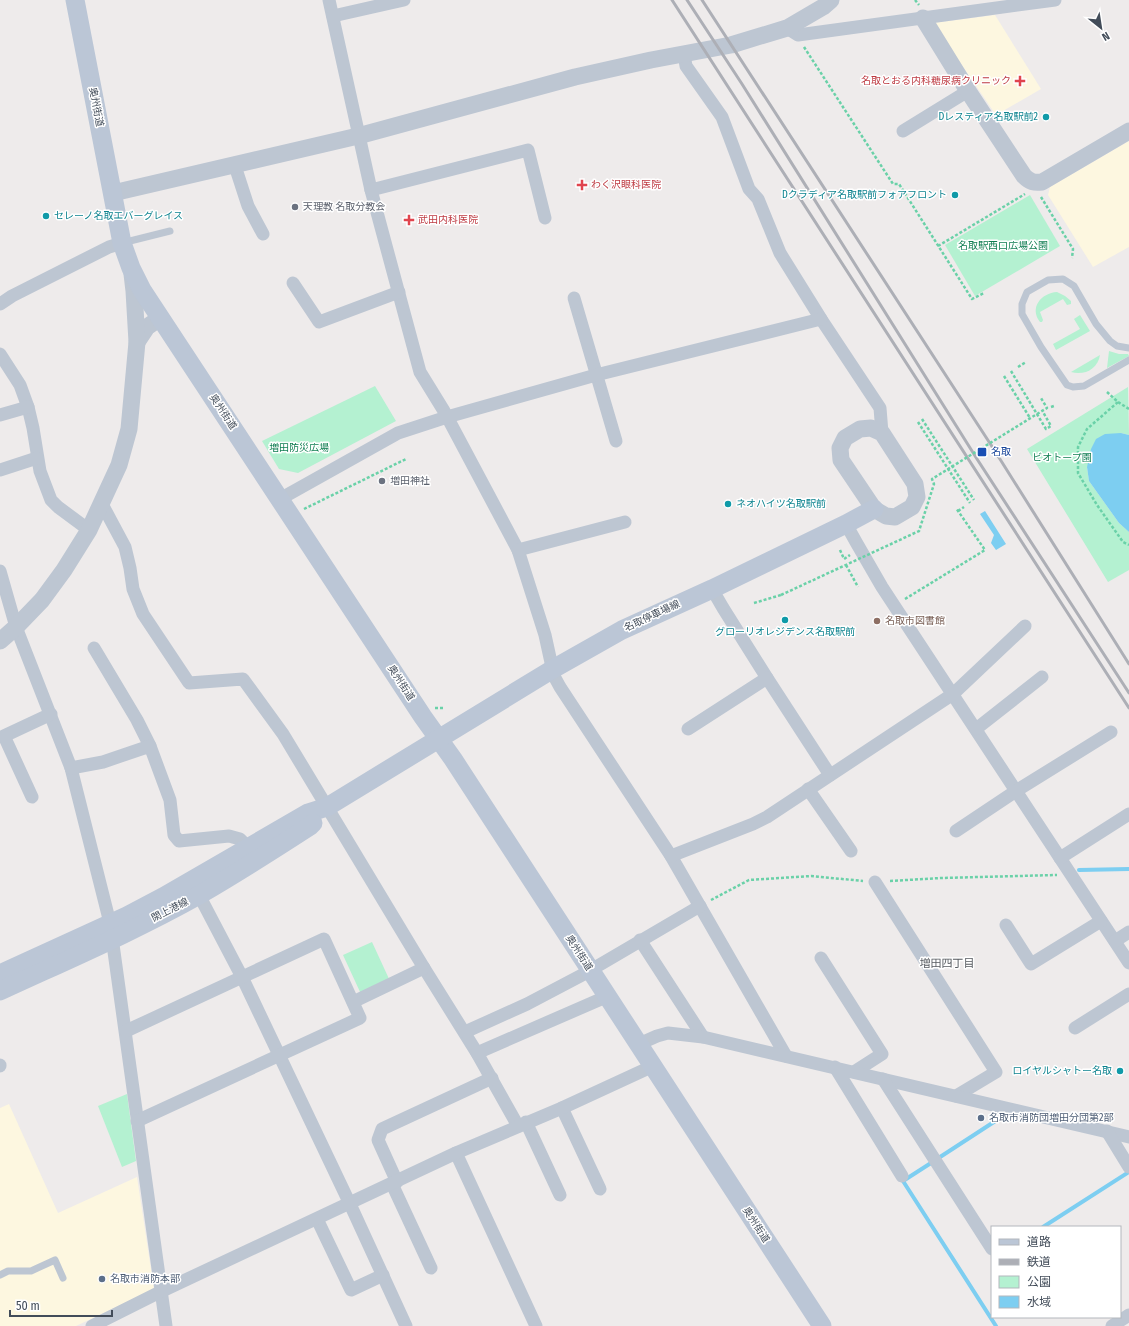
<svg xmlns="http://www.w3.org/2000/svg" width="1129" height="1326" font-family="'Fira Sans Condensed','Noto Sans JP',sans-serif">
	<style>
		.commercial { fill: #fdf7e0 }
		.green { fill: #b4f1d1 }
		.water { fill: #7dcef1 }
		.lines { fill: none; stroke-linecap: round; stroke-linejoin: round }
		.stream { stroke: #7dcef1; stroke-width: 4 }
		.path { stroke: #6ad1a8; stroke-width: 2.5; stroke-dasharray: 3 2; stroke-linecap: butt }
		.service { stroke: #bdc6d2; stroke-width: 7 }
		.minor { stroke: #bdc6d2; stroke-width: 13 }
		.tertiary { stroke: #bdc6d2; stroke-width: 17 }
		.secondary { stroke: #bbc6d6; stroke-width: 19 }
		.rail { stroke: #adafb6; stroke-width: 3 }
		.path-bridge { stroke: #6ad1a8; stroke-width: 2.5; stroke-dasharray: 3 2; stroke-linecap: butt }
		.health-dot { fill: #e0444e; stroke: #fff; stroke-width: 1.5 }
		.culture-dot { fill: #0f9aa8; stroke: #fff; stroke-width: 1.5 }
		.worship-dot { fill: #6b7280; stroke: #fff; stroke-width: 1.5 }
		.transit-dot { fill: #1a4fb4; stroke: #fff; stroke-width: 1.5 }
		.education-dot { fill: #8d6e63; stroke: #fff; stroke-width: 1.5 }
		.service-dot { fill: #5c6f8a; stroke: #fff; stroke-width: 1.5 }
		.labels { text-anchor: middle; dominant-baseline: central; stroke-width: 3; stroke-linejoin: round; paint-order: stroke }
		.health-label { font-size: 10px; fill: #be3a42; stroke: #fff; text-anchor: start }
		.street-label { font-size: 10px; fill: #424c59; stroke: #fff }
		.culture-label { font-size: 10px; fill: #0d838f; stroke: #fff; text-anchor: end }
		.worship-label { font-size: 10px; fill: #5b616d; stroke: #fff; text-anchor: start }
		.park-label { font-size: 10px; fill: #107e52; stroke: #fff }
		.transit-label { font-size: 10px; fill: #164399; stroke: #fff; text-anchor: start }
		.education-label { font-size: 10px; fill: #785e54; stroke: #fff; text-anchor: start }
		.service-label { font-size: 10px; fill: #4e5e75; stroke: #fff; text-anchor: start }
		.neighbourhood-label { font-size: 11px; fill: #575b60; stroke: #fff }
	</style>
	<rect width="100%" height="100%" fill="#eeebeb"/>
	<g class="commercial">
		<polygon points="995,15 1041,89 996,115 933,23"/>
		<polygon points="1129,141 1129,247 1093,267 1048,195 1050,187"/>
		<polygon points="9,1104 58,1213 137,1177 154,1289 76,1326 0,1326 0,1108"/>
	</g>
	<g class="green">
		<polygon points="1030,195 1060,246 975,296 945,245"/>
		<path d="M1057 292 1065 296 1071 301V304L1067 305 1063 299 1040 312 1043 320 1042 322H1040C1029 308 1041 293 1057 292Z"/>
		<polygon points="1080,315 1090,331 1056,350 1053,344 1080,329 1074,319"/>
		<polygon points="1109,351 1119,354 1128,354 1129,356 1107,368"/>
		<path d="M1100 355C1098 369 1084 376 1071 372Z"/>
		<polygon points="375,386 396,421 298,473 279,469 262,441"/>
		<polygon points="1128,387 1129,435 1121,433 1087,467 1089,481 1119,523 1129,532 1129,570 1108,582 1027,449"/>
		<polygon points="372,942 390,981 361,994 343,955"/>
		<polygon points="127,1094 136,1161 122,1167 98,1106"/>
	</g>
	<g class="water">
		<polygon points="1121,433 1129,435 1129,532 1119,523 1089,481 1087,467 1091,449 1096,439 1105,434"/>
		<polygon points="985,511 1006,544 996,550 991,543 994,535 980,514"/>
	</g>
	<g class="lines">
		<g class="stream">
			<polyline points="1079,870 1129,869"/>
			<polyline points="937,1159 1000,1118"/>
			<polyline points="931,1163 903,1181 996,1326"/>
			<polyline points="1043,1227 1129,1172"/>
		</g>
		<g class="path">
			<polyline points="915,0 919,5"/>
			<polyline points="804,47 893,184 899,184 972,299 984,293"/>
			<polyline points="1041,197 1073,249 1072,258"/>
			<polyline points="938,246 1025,194"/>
			<polyline points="1018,367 1026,362"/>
			<polyline points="1011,371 1046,429 1051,426 1043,412"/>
			<polyline points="1004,376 1030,418"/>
			<polyline points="1107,392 1118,402 1087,429 1078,447 1078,473 1097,505 1123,542 1129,545"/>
			<polyline points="1118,402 1129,409"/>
			<polyline points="1051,407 1054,406"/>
			<polyline points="1037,414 1047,408 1041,398"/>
			<polyline points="922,419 974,500"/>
			<polyline points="918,422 970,503"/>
			<polyline points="304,509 406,459"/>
			<polyline points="958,511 964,507"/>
			<polyline points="840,550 844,559 850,555"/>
			<polyline points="846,565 858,587"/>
			<polyline points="905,599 985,550 956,508"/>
			<polyline points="754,603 781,595"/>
			<polyline points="435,708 445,708"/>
			<polyline points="890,881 941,878 1057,875"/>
			<polyline points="711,900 749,880 811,876 863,881"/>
		</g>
		<g class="service">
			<polyline points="122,243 170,231"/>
			<polyline points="1129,348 1117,346 1110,341 1096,324 1074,286 1063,279 1048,280 1027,292 1022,304 1022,314 1041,347 1067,385 1073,387 1084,386 1129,360"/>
			<polyline points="0,1275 8,1271 31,1271 55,1260 63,1278"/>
		</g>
		<g class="minor">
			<polyline points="329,0 371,190 420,372 444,411 518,550 545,635 554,676 560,687 671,856 786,1056"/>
			<polyline points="333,16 404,0"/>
			<polyline points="787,28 798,35 1055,0"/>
			<polyline points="684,54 686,66 722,117 749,189 758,199 780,253 821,319 880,408 882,433"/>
			<polyline points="903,131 968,91"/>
			<polyline points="235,166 248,206 263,234"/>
			<polyline points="371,190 528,150 545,218"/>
			<polyline points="293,283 319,322 399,292"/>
			<polyline points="574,298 616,441"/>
			<polyline points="0,304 12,296 109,247 122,243"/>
			<polyline points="0,354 20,385 28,407 33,428 40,471 51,500 58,507 89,530"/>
			<polyline points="0,415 28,407"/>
			<polyline points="0,470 37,458"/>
			<polyline points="280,499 398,433 447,417 596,375 821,319"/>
			<polyline points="102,504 125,547 130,568 133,589 143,614 189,683 243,679 283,734 424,968 477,1053 518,1126"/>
			<polyline points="846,524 856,542 882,587 1129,963"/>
			<polyline points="518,550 625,522"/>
			<polyline points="0,571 16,627 71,768 110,923 166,1326"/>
			<polyline points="712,589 723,608 767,678 830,775"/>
			<polyline points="94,648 137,720 150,746"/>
			<polyline points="688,729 767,678"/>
			<polyline points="976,729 1042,677"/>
			<polyline points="71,768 103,762 150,746 170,800 174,835 179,841 229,836 240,839 248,847"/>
			<polyline points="808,789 851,851"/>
			<polyline points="32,797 4,736 51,714"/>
			<polyline points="956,831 1016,791 1111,732"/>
			<polyline points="671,856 753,824 767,817 953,694 1025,626"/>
			<polyline points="1060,858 1129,814"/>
			<polyline points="875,882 996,1072 956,1096"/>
			<polyline points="199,895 242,977 350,1204 406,1326"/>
			<polyline points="1006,925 1031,964 1101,921"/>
			<polyline points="640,940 703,1037"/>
			<polyline points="1115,941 1129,932"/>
			<polyline points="821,958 882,1054 854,1072"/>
			<polyline points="353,1002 424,968"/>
			<polyline points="1075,1028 1129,994"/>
			<polyline points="126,1031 324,939 360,1018 137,1121"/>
			<polyline points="465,1032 527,1004 584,974 700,906"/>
			<polyline points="639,1044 657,1036 668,1033 703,1037 1129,1137"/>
			<polyline points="477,1053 608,996"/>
			<polyline points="0,1065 0,1066"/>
			<polyline points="835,1067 902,1176"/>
			<polyline points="883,1079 992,1249"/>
			<polyline points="562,1108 600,1189"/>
			<polyline points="526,1122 560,1195"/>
			<polyline points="1107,1131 1129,1167"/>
			<polyline points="456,1153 536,1326"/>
			<polyline points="397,1182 378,1140 382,1129 492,1078"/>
			<polyline points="392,1184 431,1268"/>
			<polyline points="317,1219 351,1290 383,1275"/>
			<polyline points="92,1326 162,1291 456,1153 562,1108 653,1066"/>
			<polyline points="1112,1326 1129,1315"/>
		</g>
		<g class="tertiary">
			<path d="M923 18 968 91 1024 176C1030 182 1034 183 1042 182L1129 131"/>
			<polyline points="113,193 358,136 575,77 651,60 731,45 787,28 823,7 831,0"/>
			<polyline points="137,342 147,327 160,318"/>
			<polygon points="871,428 882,433 915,484 917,497 912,507 895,517 886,516 874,509 841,460 840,448 845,438 860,429"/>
			<polyline points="0,641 16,627 42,600 64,570 89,530 119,465 129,429 137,342 134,291 132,274"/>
		</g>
		<g class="secondary">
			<polyline points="75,0 122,243 131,268 142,290 423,717 453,759 822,1326"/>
			<polyline points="0,974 127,916 163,897 308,813 327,807 553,669 622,630 712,589 846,524 874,509"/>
			<path d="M0 991C67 960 135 931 199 895 237 873 273 850 310 826L313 823"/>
		</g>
		<g class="rail">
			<polyline points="672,0 1129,708"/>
			<polyline points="687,0 742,84 977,459 1129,693"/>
			<polyline points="702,0 993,448 1129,664"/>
		</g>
		<polyline class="path-bridge" points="781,595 919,531 934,484 932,479 1037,414"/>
	</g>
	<g class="health-dot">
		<path d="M1018 75h4v4h4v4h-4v4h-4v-4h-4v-4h4z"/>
		<path d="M580 179h4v4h4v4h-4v4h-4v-4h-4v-4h4z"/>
		<path d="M407 214h4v4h4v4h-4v4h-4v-4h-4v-4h4z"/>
	</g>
	<g class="culture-dot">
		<circle cx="1046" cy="117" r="4"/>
		<circle cx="955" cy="195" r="4"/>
		<circle cx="46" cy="216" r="4"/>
		<circle cx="728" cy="504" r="4"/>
		<circle cx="785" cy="620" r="4"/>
		<circle cx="1120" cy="1071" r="4"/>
	</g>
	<g class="worship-dot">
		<circle cx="295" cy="207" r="4"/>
		<circle cx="382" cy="481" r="4"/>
	</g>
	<rect class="transit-dot" x="977" y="447" width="10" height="10" rx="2"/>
	<circle class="education-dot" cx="877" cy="621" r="4"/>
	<g class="service-dot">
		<circle cx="981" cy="1118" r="4"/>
		<circle cx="102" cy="1279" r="4"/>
	</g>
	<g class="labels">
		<g class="health-label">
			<text x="1011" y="81" text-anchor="end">名取とおる内科糖尿病クリニック</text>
			<text x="591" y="185">わく沢眼科医院</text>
			<text x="418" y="220">武田内科医院</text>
		</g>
		<g class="street-label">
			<text transform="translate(96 107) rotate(79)">奥州街道</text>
			<text transform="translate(223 412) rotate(56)">奥州街道</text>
			<text transform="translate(652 616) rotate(-25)">名取停車場線</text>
			<text transform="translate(401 683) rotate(57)">奥州街道</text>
			<text transform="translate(170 910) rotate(-27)">閖上港線</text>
			<text transform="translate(579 953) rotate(57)">奥州街道</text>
			<text transform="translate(756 1225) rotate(57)">奥州街道</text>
		</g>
		<g class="culture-label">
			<text x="1038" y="117">Dレスティア名取駅前2</text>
			<text x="947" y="195">Dクラディア名取駅前フォアフロント</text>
			<text x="54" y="216" text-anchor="start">セレーノ名取エバーグレイス</text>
			<text x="736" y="504" text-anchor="start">ネオハイツ名取駅前</text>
			<text x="785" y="632" text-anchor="middle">グローリオレジデンス名取駅前</text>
			<text x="1112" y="1071">ロイヤルシャトー名取</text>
		</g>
		<g class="worship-label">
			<text x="303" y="207">天理教 名取分教会</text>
			<text x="390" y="481">増田神社</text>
		</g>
		<g class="park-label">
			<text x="1003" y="246">名取駅西口広場公園</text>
			<text x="299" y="448">増田防災広場</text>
			<text x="1062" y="458">ビオトープ園</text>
		</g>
		<g class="transit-label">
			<text x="991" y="452">名取</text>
		</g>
		<g class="education-label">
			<text x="885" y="621">名取市図書館</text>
		</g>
		<g class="service-label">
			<text x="989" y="1118">名取市消防団増田分団第2部</text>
			<text x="110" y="1279">名取市消防本部</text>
		</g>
		<g class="neighbourhood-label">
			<text x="947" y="963">増田四丁目</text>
		</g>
	</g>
	<rect x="991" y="1226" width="130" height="92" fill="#ffffff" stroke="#b3b7bd"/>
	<rect x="999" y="1239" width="20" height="6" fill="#bbc6d6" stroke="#b3b7bd"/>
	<text x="1027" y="1246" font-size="12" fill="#424c59">道路</text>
	<rect x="999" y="1259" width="20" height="6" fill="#adafb6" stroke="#b3b7bd"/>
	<text x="1027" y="1266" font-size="12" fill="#424c59">鉄道</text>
	<rect x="999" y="1276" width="20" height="12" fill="#b4f1d1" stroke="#b3b7bd"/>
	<text x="1027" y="1286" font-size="12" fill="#424c59">公園</text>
	<rect x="999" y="1296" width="20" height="12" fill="#7dcef1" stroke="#b3b7bd"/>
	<text x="1027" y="1306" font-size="12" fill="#424c59">水域</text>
	<g transform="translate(1101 28) rotate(150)" stroke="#ffffff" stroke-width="3" paint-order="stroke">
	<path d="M0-3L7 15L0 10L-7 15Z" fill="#424c59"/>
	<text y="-6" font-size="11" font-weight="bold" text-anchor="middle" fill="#424c59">N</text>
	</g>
	<path d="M10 1310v6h102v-6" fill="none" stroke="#424c59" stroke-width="2"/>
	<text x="16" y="1310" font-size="12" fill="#424c59" stroke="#ffffff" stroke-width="3" paint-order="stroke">50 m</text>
</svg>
